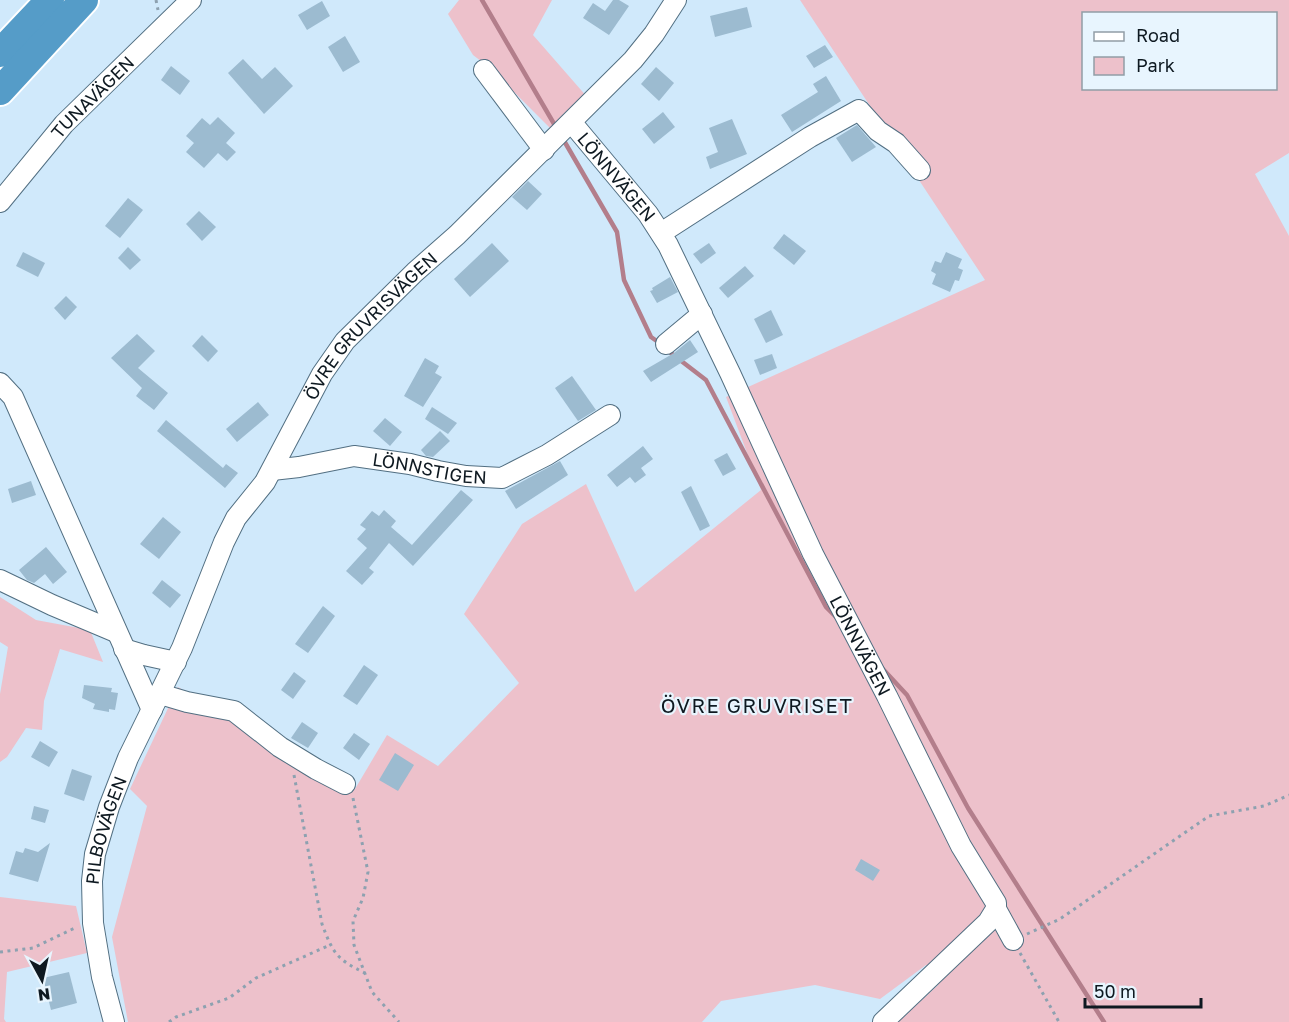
<svg xmlns="http://www.w3.org/2000/svg" width="1289" height="1022" font-family="'Golos Text',sans-serif">
	<style>
		.green { fill: #edc1cb; fill-rule: evenodd }
		.lines { fill: none; stroke-linecap: round; stroke-linejoin: round }
		.stream { stroke: #b37e8b; stroke-width: 4.5 }
		.building { fill: #9cbbd0 }
		.minor-casing { stroke: #526f82; stroke-width: 22 }
		.highway-casing { stroke: #fff; stroke-width: 32 }
		.path { stroke: #8da1b0; stroke-width: 3; stroke-dasharray: 3 4.5; stroke-linecap: butt }
		.minor { stroke: #fff; stroke-width: 20 }
		.highway { stroke: #559cc8; stroke-width: 28 }
		.labels { text-anchor: middle; dominant-baseline: central; stroke-width: 4.5; stroke-linejoin: round; paint-order: stroke }
		.street-label { font-size: 18px; fill: #0e1921; stroke: #e8f5fe }
		.neighbourhood-label { font-size: 20px; letter-spacing: 1.5px; fill: #0e1921; stroke: #e8f5fe }
	</style>
	<rect width="100%" height="100%" fill="#d0e9fb"/>
	<g class="green">
		<polygon points="459,0 552,0 533,35 588,98 571,117 550,128 490,68 473,55 448,14"/>
		<path d="M800 0H1289V153L1255 174 1289 236V1022H898L938 985 926 965 880 999 815 985 721 1001 702 1022H128L112 937 147 806 130 789 178 687 355 789 387 735 438 766 519 683 464 614 522 524 586 484 635 592 761 490 726 397 985 280ZM1084 14H1276V88H1084Z"/>
		<polygon points="0,597 36,620 90,630 103,662 60,649 44,701 42,730 26,728 7,757 0,762 0,694 8,647 0,642"/>
		<polygon points="0,897 76,906 87,953 7,972 4,1019 6,1022 0,1022"/>
	</g>
	<g class="lines">
		<g class="stream">
			<polyline points="482,0 557,129"/>
			<polyline points="563,139 617,232 624,280 651,337 661,344"/>
			<polyline points="667,350 706,380 826,607 837,618"/>
			<polyline points="881,667 907,695 968,808 1104,1022"/>
		</g>
	</g>
	<g class="building">
		<polygon points="613,0 619,0 629,6 609,35 583,18 593,3 605,11"/>
		<polygon points="322,1 330,16 307,30 298,15"/>
		<polygon points="747,7 752,27 715,37 710,16"/>
		<polygon points="345,36 360,62 343,72 328,47"/>
		<polygon points="825,45 833,57 814,68 806,56"/>
		<polygon points="243,59 262,79 275,67 293,86 264,114 228,73"/>
		<polygon points="171,66 190,81 180,95 161,80"/>
		<polygon points="656,67 674,83 659,101 641,84"/>
		<polygon points="826,76 841,101 792,132 781,115 818,92 813,84"/>
		<polygon points="663,112 675,127 654,144 642,129"/>
		<polygon points="218,117 235,133 226,143 236,152 227,161 218,153 204,168 186,152 194,143 186,136 202,118 210,125"/>
		<polygon points="732,119 747,154 710,169 706,157 718,152 709,128"/>
		<polygon points="857,125 876,147 852,162 836,138"/>
		<polygon points="528,181 542,194 527,210 512,197"/>
		<polygon points="128,198 143,210 120,238 105,226"/>
		<polygon points="199,211 216,227 202,241 186,224"/>
		<polygon points="784,234 806,251 794,265 773,248"/>
		<polygon points="492,243 509,261 470,297 454,279"/>
		<polygon points="709,243 716,253 701,264 693,254"/>
		<polygon points="128,247 141,260 130,270 118,258"/>
		<polygon points="23,252 45,263 38,277 16,266"/>
		<polygon points="946,252 962,259 958,268 963,270 959,281 955,280 950,292 932,284 936,274 931,271 935,261 941,263"/>
		<polygon points="745,266 754,276 728,298 719,288"/>
		<polygon points="670,277 678,292 657,303 650,291 653,290 652,288"/>
		<polygon points="66,296 77,307 65,320 54,308"/>
		<polygon points="771,310 783,335 766,343 754,319"/>
		<polygon points="137,334 155,351 138,368 168,393 154,410 136,396 142,388 111,358"/>
		<polygon points="202,335 218,351 208,362 192,346"/>
		<polygon points="690,340 698,352 651,382 643,371 674,353"/>
		<polygon points="772,354 777,368 760,375 754,360"/>
		<polygon points="425,358 439,366 435,373 442,377 423,407 404,396"/>
		<polygon points="572,376 596,410 578,421 555,388"/>
		<polygon points="258,402 269,415 237,442 226,429"/>
		<polygon points="432,407 457,423 448,434 425,419"/>
		<polygon points="385,418 402,432 390,446 373,431"/>
		<polygon points="166,420 223,468 226,464 238,473 225,488 157,431"/>
		<polygon points="440,431 450,441 433,457 426,456 421,450"/>
		<polygon points="643,446 653,459 641,468 646,475 635,483 630,477 617,487 607,475"/>
		<polygon points="727,453 736,469 723,476 714,460"/>
		<polygon points="560,461 568,475 516,509 505,491"/>
		<polygon points="31,481 36,495 12,503 8,489"/>
		<polygon points="691,486 710,526 700,531 681,492"/>
		<polygon points="461,490 473,500 413,566 389,543 369,568 374,572 362,585 346,571 367,548 357,539 366,529 360,525 372,511 379,516 384,510 396,521 391,527 412,545"/>
		<polygon points="163,517 181,532 159,559 140,544"/>
		<polygon points="46,547 67,572 53,584 45,574 34,583 27,580 19,570"/>
		<polygon points="162,580 181,595 170,608 152,593"/>
		<polygon points="323,606 335,616 308,653 295,644"/>
		<polygon points="364,665 378,675 357,705 343,696"/>
		<polygon points="294,672 306,681 293,699 281,690"/>
		<polygon points="84,685 112,688 111,692 118,693 115,710 109,709 109,712 93,709 95,704 82,698"/>
		<polygon points="302,722 318,733 308,748 291,738"/>
		<polygon points="354,733 370,744 359,760 343,748"/>
		<polygon points="40,741 58,752 49,767 31,757"/>
		<polygon points="395,753 414,765 398,791 379,780"/>
		<polygon points="72,769 92,776 84,801 64,794"/>
		<polygon points="34,806 49,810 45,823 31,819"/>
		<polygon points="50,843 38,882 9,874 16,851 23,853 25,848 38,852"/>
		<polygon points="861,859 880,870 873,881 855,870"/>
		<polygon points="69,972 77,1003 51,1010 43,978"/>
	</g>
	<g class="lines">
		<g class="minor-casing">
			<g id="minor">
				<polyline points="484,70 544,150"/>
				<path id="s1" d="M572 123 648 214 668 245 730 373 813 554 887 696 961 846 996 903V909L988 922 883 1022"/>
				<path id="s2" d="M0 202 64 124 191 0"/>
				<polyline points="661,233 810,137 859,110 878,131 896,143 920,170"/>
				<polyline points="666,344 702,314"/>
				<polyline points="0,383 13,397 152,710"/>
				<path id="s3" d="M272 470 299 467 354 456 410 464 438 471 466 476 502 478 547 455 610 415"/>
				<polyline points="0,580 52,605 116,632"/>
				<polyline points="124,649 144,655 176,662"/>
				<polyline points="160,694 187,702 234,711 280,747 316,769 345,784"/>
				<polyline points="996,909 1013,940"/>
				<path id="s4" d="M114 1022 102 977 93 923 92 881 95 854 109 807 128 758 182 648 224 542 236 518 265 482 322 374 345 341 415 272 457 235 633 60 654 34 676 0"/>
			</g>
		</g>
		<g class="highway-casing">
			<g id="highway">
				<polyline points="0,53 50,0"/>
				<polyline points="0,91 84,0"/>
			</g>
		</g>
		<g class="path">
			<polyline points="156,0 158,10"/>
			<path d="M294 775 322 924C333 953 336 959 365 973"/>
			<polyline points="353,798 368,872 363,898 353,921 354,945 372,992 399,1022"/>
			<polyline points="1027,934 1060,919 1209,816 1264,806 1289,795"/>
			<polyline points="0,952 33,948 77,927"/>
			<polyline points="1020,953 1059,1022"/>
			<polyline points="169,1022 176,1017 229,998 256,978 330,945"/>
		</g>
		<use href="#minor" class="minor"/>
		<use href="#highway" class="highway"/>
	</g>
	<g class="labels">
		<g class="street-label">
			<text stroke="none"><textPath href="#s2" startOffset="140">TUNAVÄGEN</textPath></text>
			<text stroke="none"><textPath href="#s1" startOffset="70">LÖNNVÄGEN</textPath></text>
			<text stroke="none"><textPath href="#s4" startOffset="772">ÖVRE GRUVRISVÄGEN</textPath></text>
			<text stroke="none"><textPath href="#s3" startOffset="160">LÖNNSTIGEN</textPath></text>
			<text stroke="none"><textPath href="#s1" startOffset="600">LÖNNVÄGEN</textPath></text>
			<text stroke="none"><textPath href="#s4" startOffset="196">PILBOVÄGEN</textPath></text>
		</g>
		<g class="neighbourhood-label">
			<text x="757" y="705">ÖVRE GRUVRISET</text>
		</g>
	</g>
	<rect x="1082" y="12" width="195" height="78" fill="#e8f5fe" stroke="#919da6" stroke-width="1.5"/>
	<rect x="1094" y="32" width="30" height="9" fill="#ffffff" stroke="#919da6" stroke-width="1.5"/>
	<text x="1136" y="42" font-size="18" fill="#0e1921">Road</text>
	<rect x="1094" y="57" width="30" height="18" fill="#edc1cb" stroke="#919da6" stroke-width="1.5"/>
	<text x="1136" y="72" font-size="18" fill="#0e1921">Park</text>
	<g transform="translate(42 980) rotate(172)" stroke="#e8f5fe" stroke-width="4.5" paint-order="stroke">
	<path d="M0-4.5L10 22L0 15L-10 22Z" fill="#0e1921"/>
	<text y="-9" font-size="16" font-weight="bold" text-anchor="middle" fill="#0e1921">N</text>
	</g>
	<path d="M1085 998v9h116v-9" fill="none" stroke="#0e1921" stroke-width="3"/>
	<text x="1094" y="998" font-size="18" fill="#0e1921" stroke="#e8f5fe" stroke-width="4.5" paint-order="stroke">50 m</text>
</svg>
